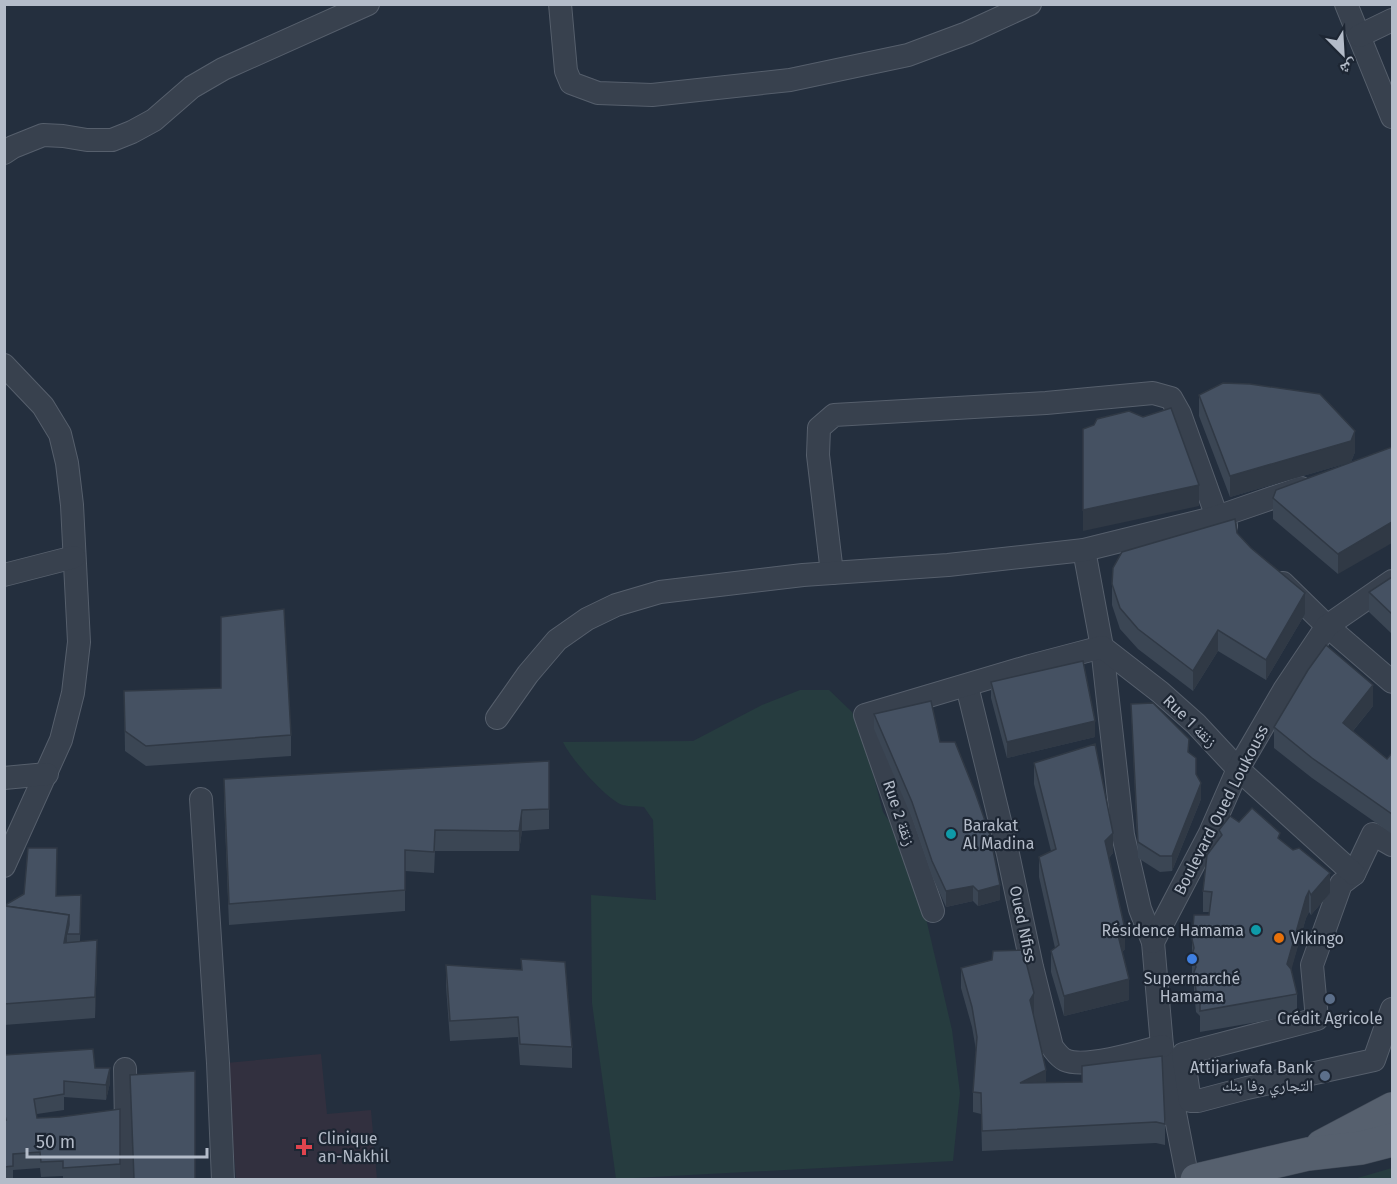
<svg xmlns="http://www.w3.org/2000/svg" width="1397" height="1184" font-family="'Fira Sans','Noto Naskh Arabic',sans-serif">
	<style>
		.medical { fill: #32303f }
		.green { fill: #263c3f }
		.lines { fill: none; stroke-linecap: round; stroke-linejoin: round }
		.street-casing { stroke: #565f6c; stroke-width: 24 }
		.primary-casing { stroke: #414a57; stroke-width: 34 }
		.street { stroke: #38414e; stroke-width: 22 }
		.primary { stroke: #56606e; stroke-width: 33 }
		.wall { fill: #3b4654 }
		.shaded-wall { fill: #303945 }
		.building { fill: #455162; stroke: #303945; stroke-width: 1.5 }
		.culture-dot { fill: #0f9aa8; stroke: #1d2633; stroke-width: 2 }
		.food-dot { fill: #e8710a; stroke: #1d2633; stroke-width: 2 }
		.shop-dot { fill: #3f7fe0; stroke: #1d2633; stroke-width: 2 }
		.service-dot { fill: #5c6f8a; stroke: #1d2633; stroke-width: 2 }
		.health-dot { fill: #e0444e; stroke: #1d2633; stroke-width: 2 }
		.labels { text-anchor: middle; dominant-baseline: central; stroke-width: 4.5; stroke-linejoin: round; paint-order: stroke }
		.street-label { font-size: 16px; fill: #b4bcc9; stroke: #1d2633 }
		.poi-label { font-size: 16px; fill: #b4bcc9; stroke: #1d2633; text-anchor: start }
	</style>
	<rect width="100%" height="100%" fill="#242f3e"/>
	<polygon class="medical" points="321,1054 327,1114 371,1110 377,1179 236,1179 226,1063"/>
	<g class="green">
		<path d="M800 690H829L852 712 863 736 883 812 889 821 925 914 952 1030 960 1093 953 1161 616 1179 592 1003 591 895 656 900 653 820 644 807C637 806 626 807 620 804 603 795 571 759 563 742L693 741 762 705Z"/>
		<polygon points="1392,1168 1392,1179 1354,1179"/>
	</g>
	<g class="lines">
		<g class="street-casing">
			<g id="street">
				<polyline points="560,4 566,71 571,83 598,93 652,95 790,80 908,55 967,33 1030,4"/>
				<polyline points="1346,4 1392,117"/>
				<polyline points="1359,36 1392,20"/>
				<polyline points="4,153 13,147 43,135 63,136 87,140 112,140 132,132 154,120 192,87 223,69 368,4"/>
				<polyline points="4,365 43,406 60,434 67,463 72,505 79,642 73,693 61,740 4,866"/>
				<polyline points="1084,550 1102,647 1123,835 1140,909 1153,942 1162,1046 1188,1180"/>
				<polyline points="832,573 818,455 819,428 834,415 1046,403 1153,393 1171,398 1180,414 1217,517 1226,526"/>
				<polyline points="4,575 74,557"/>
				<polyline points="1283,583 1327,626 1392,682"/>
				<path d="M967 686 1008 854 1032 967 1052 1047C1056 1052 1059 1057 1065 1060 1085 1069 1140 1052 1162 1046"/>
				<polyline points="497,718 528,674 557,640 587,619 616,605 660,592 803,575 948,565 1084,550 1217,517 1301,488"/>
				<polyline points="4,778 47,774"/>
				<polyline points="201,799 218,1063 223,1180"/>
				<polyline points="1392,845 1373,834 1354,874 1341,884 1312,965 1317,1019 1183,1054 1190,1101 1198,1101 1247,1088 1374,1060 1392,1009"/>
				<polyline points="933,911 865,715 1030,666 1102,647 1160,692 1196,724 1238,769 1354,874"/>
				<polyline points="1153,942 1210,833 1238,769 1284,690 1327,626 1392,581"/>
				<polyline points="125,1069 127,1180"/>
			</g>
		</g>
		<g class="primary-casing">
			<g id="primary">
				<polyline points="1322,1146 1392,1109"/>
				<polyline points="1197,1180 1308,1154 1361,1148 1392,1140"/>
			</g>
		</g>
		<use href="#street" class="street"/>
		<use href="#primary" class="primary"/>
	</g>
	<g class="wall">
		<polygon points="1199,395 1355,452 1351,462 1338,574 1273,519 1273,498 1351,462 1230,497 1199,416"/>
		<polygon points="1237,533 1305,614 1266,680 1218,651 1193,691 1138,649 1120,629 1112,605 1112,584"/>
		<polygon points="1392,577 1392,634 1369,612 1369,592"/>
		<polygon points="991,682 1095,737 1007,758 991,698"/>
		<polygon points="124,691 291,735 291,756 146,766 125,751"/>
		<polygon points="1131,704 1189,752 1196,775 1201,799 1172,871 1160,872 1138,858"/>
		<polygon points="1373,706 1353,731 1387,759 1392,753 1392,834 1312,778 1274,748 1274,727"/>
		<polygon points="874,714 940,742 1000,900 978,906 973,901 946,907 932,876 912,818 874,729"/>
		<polygon points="549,761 549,829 522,831 519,851 435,851 434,873 405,871 405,911 229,925 224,800 224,779"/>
		<polygon points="1034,763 1113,853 1109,858 1125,949 1122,952 1129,1000 1064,1016 1051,972 1051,951 1055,948 1039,877 1039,857 1051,851 1034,784"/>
		<polygon points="1239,822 1280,840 1330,893 1311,915 1309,912 1306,918 1291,969 1297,994 1297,1015 1200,1032 1200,1016 1196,1012 1194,992 1194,981 1192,975 1192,939 1209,915 1209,912 1203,912 1203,891 1219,839 1219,830"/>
		<polygon points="56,896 81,906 80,941 97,961 95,1018 4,1025 4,906"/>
		<polygon points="521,959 572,1047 572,1068 520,1065 518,1037 450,1041 446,986 446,965 521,970"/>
		<polygon points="961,968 1034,1014 1046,1083 1165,1124 1165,1145 1156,1143 982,1151 981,1114 973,1112 973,1092 976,1050 972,1027 961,988"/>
		<polygon points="4,1055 95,1068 110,1083 106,1100 64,1097 64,1110 37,1114 37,1118 60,1117 120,1109 120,1179 63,1179 63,1176 41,1177 40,1168 13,1170 13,1179 4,1179"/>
		<polygon points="130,1075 195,1179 133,1179"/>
	</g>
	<g class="shaded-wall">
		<polygon points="1355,431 1355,452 1351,462 1230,497 1230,476"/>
		<polygon points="1199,485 1199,506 1083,531 1083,510"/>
		<polygon points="1392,522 1392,543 1338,574 1338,554"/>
		<polygon points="1305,593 1305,614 1266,680 1266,660"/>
		<polygon points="1218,630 1218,651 1193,691 1193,671"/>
		<polygon points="1373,685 1373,706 1343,743 1343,723"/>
		<polygon points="1095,721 1095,737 1007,758 1007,742"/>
		<polygon points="1201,783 1201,799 1172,871 1172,856"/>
		<polygon points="522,810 522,831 519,851 519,831"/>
		<polygon points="1113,833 1113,853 1105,862 1105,841"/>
		<polygon points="1330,873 1330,893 1311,915 1311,895"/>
		<polygon points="1000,885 1000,900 978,906 978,891"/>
		<polygon points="973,886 973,901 946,907 946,891"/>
		<polygon points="1309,891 1309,912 1306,918 1287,985 1287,964 1306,897"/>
		<polygon points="69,915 69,934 67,934 67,945 64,943"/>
		<polygon points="1125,929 1125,949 1118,956 1118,935"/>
		<polygon points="97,940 97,961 95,1018 95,997"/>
		<polygon points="1129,979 1129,1000 1064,1016 1064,996"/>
		<polygon points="1034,993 1034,1014 1030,1020 1030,1000"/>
		<polygon points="110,1068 110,1083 106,1100 106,1085"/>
		<polygon points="1046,1070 1046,1090 1020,1083"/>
	</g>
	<g class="building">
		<polygon points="1223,383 1250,384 1320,394 1355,431 1351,441 1230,476 1199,395"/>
		<polygon points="1171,408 1199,485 1083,510 1083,429 1094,425 1097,419 1129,411 1143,417"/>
		<polygon points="1392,447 1392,522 1338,554 1273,498 1276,490"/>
		<polygon points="1235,519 1237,533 1251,548 1305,593 1266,660 1218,630 1193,671 1138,629 1120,608 1112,584 1113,568 1122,552"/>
		<polygon points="1392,577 1392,614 1369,592"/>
		<polygon points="284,609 291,735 146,746 125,731 124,691 221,688 221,617"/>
		<polygon points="1326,645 1373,685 1343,723 1387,759 1392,753 1392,814 1312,758 1274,727 1308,670"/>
		<polygon points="1083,661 1095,721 1007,742 991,682"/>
		<polygon points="931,701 940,742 955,742 975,792 990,835 1000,885 978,891 973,886 946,891 932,861 912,802 874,714"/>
		<polygon points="1153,703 1189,739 1188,752 1196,758 1196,774 1201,783 1172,856 1160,856 1138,842 1131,704"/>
		<polygon points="1095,744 1113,833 1105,841 1125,929 1118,935 1129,979 1064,996 1051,951 1059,945 1039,857 1056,849 1034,763"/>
		<polygon points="549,761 549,809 522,810 519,831 435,830 434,852 405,850 405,890 229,904 224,779"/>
		<polygon points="1252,808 1280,833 1278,838 1293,850 1299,848 1330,873 1311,895 1309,891 1306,897 1287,964 1291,969 1297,994 1200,1011 1200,995 1196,991 1194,972 1196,967 1192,955 1194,948 1192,939 1194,915 1209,915 1212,892 1203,891 1207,855 1222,835 1219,830 1230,816 1239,822"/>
		<polygon points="28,848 57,848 56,896 81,895 80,934 67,934 69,925 69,915 6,906 7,904 24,894"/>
		<polygon points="5,906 69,915 64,943 97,940 95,997 4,1004"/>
		<polygon points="1023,950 1034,993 1030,1000 1046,1070 1020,1083 1082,1082 1082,1066 1162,1056 1165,1124 1156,1122 982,1131 981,1093 973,1092 977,1037 972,1007 961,968 992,960 993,951"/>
		<polygon points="521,959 565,962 572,1047 520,1044 518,1017 450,1021 446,965 522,970"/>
		<polygon points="93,1049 95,1068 110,1068 106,1085 64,1081 64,1094 34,1099 37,1118 60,1117 120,1109 120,1164 63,1168 63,1161 41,1162 40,1152 13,1154 13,1166 4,1167 4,1120 6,1120 4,1111 4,1055"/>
		<polygon points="195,1071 195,1179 134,1179 130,1075"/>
	</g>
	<g class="culture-dot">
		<circle cx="951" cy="834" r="6"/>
		<circle cx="1256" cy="930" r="6"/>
	</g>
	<circle class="food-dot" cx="1279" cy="938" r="6"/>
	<circle class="shop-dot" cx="1192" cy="959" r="6"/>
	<g class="service-dot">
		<circle cx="1330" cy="999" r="6"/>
		<circle cx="1325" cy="1076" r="6"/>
	</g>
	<path class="health-dot" d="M301 1138h6v6h6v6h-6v6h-6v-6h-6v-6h6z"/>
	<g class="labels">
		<g class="street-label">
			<text transform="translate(1190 721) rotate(44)">Rue 1 زنقة</text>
			<text transform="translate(1221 810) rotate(-63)">Boulevard Oued Loukouss</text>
			<text transform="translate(899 813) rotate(71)">Rue 2 زنقة</text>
			<text transform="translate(1023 924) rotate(78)">Oued Nfiss</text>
		</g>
		<g class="poi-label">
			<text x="963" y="825">Barakat<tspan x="963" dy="18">Al Madina</tspan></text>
			<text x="1244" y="930" text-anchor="end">Résidence Hamama</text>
			<text x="1291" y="938">Vikingo</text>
			<text x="1192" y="978" text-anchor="middle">Supermarché<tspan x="1192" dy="18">Hamama</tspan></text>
			<text x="1330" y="1018" text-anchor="middle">Crédit Agricole</text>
			<text x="1313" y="1067" text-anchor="end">Attijariwafa Bank<tspan x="1313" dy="18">التجاري وفا بنك</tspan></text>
			<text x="318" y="1138">Clinique<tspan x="318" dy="18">an-Nakhil</tspan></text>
		</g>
	</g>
	<rect width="1397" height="1184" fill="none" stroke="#b4bcc9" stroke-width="12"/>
	<g transform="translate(1343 54) rotate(156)" stroke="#1d2633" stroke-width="4.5" paint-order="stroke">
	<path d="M0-4.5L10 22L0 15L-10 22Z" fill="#b4bcc9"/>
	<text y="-9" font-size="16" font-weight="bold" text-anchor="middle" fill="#b4bcc9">ش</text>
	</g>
	<path d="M27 1148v9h180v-9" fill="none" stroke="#b4bcc9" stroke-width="3"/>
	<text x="36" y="1148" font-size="18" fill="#b4bcc9" stroke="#1d2633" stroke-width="4.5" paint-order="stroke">50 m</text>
</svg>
